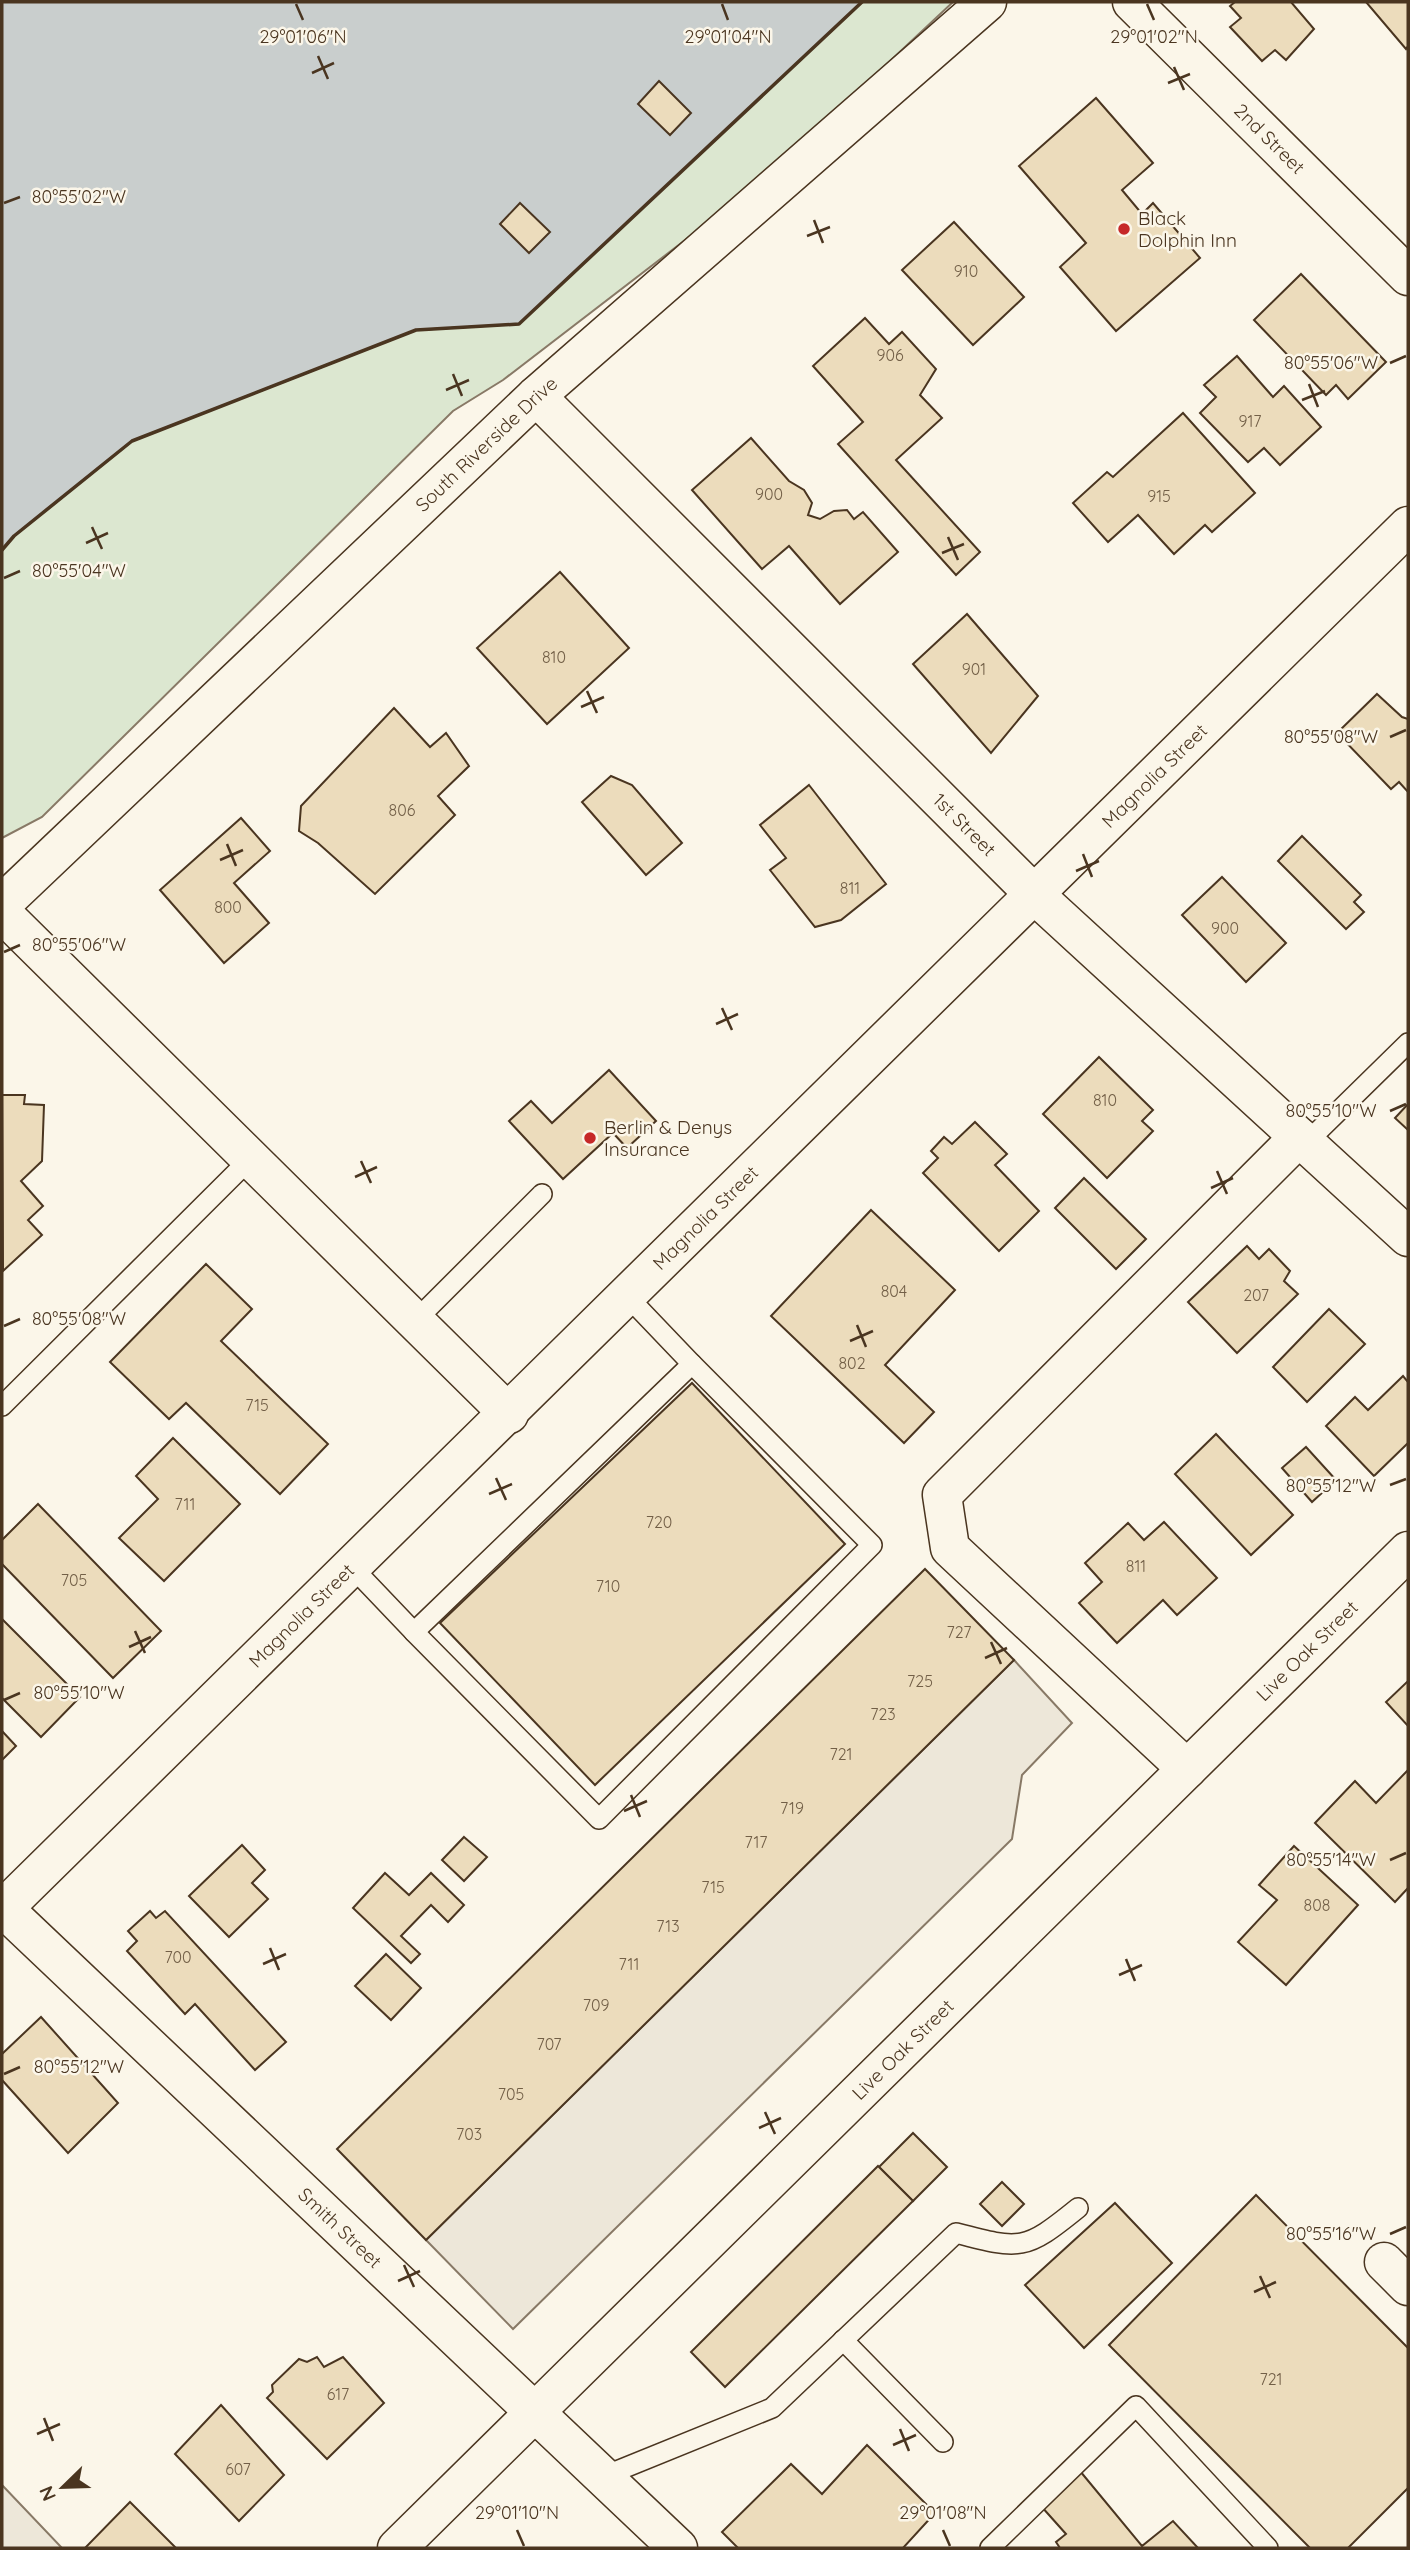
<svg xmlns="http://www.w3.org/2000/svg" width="1410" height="2550" font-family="Quicksand,sans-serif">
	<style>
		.green { fill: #dce7d0; stroke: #887966; stroke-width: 2 }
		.parking { fill: #ede7d9; stroke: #887966; stroke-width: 2 }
		.water { fill: #c9cecd; stroke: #887966; stroke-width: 2 }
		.building { fill: #ecdcbc; stroke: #4a3520; stroke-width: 2 }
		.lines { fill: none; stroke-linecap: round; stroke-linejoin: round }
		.service-casing { stroke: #4a3520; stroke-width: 22 }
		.minor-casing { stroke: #4a3520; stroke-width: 41 }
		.tertiary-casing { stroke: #4a3520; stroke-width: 41 }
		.service { stroke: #fbf6e9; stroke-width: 19 }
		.minor { stroke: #fbf6e9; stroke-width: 38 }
		.tertiary { stroke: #fbf6e9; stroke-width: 38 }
		.wall { stroke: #4a3520; stroke-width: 3.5 }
		.ticks { fill: none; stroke: #4a3520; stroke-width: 2.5 }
		.poi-dot { fill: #c62828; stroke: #fbf6e9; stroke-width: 2.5 }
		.labels { text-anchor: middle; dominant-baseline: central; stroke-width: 5; stroke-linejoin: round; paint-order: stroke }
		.number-label { font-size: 16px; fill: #725f47 }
		.street-label { font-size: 19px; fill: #4a3520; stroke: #fbf6e9 }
		.poi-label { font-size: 19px; fill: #4a3520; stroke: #fbf6e9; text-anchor: start }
		.ticks-label { font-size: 18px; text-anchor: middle; fill: #4a3520; stroke: #fbf6e9; stroke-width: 5; stroke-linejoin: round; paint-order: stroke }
	</style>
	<rect width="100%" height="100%" fill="#fbf6e9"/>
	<polygon class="green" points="862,2 953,2 762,181 503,380 453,411 42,817 2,838 2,550 14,536 132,441 416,330 519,324"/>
	<g class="parking">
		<polygon points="1014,1660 1072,1723 1022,1775 1012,1839 513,2329 426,2240"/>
		<polygon points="2,2485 62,2548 2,2548"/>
	</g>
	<polygon class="water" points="2,2 862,2 519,324 416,330 132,441 14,536 2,550"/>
	<g class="building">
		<polygon points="1235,2 1291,2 1314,29 1286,60 1275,50 1262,61 1230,27 1241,18 1230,6"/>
		<polygon points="1366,2 1408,2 1408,46 1406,49"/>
		<polygon points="659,81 691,113 670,135 638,104"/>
		<polygon points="1096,98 1153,163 1122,190 1142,214 1153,203 1200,258 1116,331 1060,267 1086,243 1019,166"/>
		<polygon points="520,203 550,232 529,253 500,224"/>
		<polygon points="954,222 1024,297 973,345 902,270"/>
		<polygon points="1301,274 1386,362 1348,399 1336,385 1326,395 1254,320"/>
		<polygon points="865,318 889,344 902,332 936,369 920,395 942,418 896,460 980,552 956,575 838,444 863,422 813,366"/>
		<polygon points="1237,356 1273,397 1284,386 1321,427 1280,465 1264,448 1248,462 1200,413 1216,397 1204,385"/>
		<polygon points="1183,413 1255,493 1212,532 1205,525 1174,554 1138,515 1108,542 1073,503 1107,472 1113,477"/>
		<polygon points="751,438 789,481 804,490 812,503 808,515 820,519 834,511 847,510 854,519 863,512 898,552 840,604 789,546 762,569 692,490"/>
		<polygon points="560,572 629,648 547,724 477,648"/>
		<polygon points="967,614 1038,696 991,753 913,664"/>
		<polygon points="1377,694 1402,717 1408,719 1408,792 1399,782 1391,789 1337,733"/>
		<polygon points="394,708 430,747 446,733 469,766 438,796 455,815 375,894 318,843 299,831 301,806"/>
		<polygon points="611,776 632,785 682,843 646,875 582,802"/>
		<polygon points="809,785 886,884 841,920 815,927 770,870 786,858 760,825"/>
		<polygon points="241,818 270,851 234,883 269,923 224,963 160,890"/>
		<polygon points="1302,836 1361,895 1354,902 1364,912 1346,929 1278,861"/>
		<polygon points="1222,877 1286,943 1246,982 1182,915"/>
		<polygon points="1099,1057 1153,1110 1142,1121 1153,1131 1107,1178 1043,1114"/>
		<polygon points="609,1070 656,1121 627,1148 613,1133 563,1179 509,1121 531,1101 552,1123"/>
		<polygon points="2,1095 25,1095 24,1104 44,1105 42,1161 21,1181 43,1206 28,1220 42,1235 3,1271"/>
		<polygon points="1408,1104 1408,1130 1395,1118"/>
		<polygon points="975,1122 1007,1154 995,1165 1039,1211 999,1251 923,1173 938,1158 931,1151 944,1137 952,1144"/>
		<polygon points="1084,1178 1146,1239 1116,1269 1055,1208"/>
		<polygon points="871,1210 955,1290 885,1365 934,1412 904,1443 771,1316"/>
		<polygon points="1247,1246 1259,1259 1269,1249 1290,1271 1284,1281 1298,1294 1237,1353 1188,1302"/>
		<polygon points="206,1264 252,1309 221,1341 328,1444 280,1494 186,1403 169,1419 110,1362"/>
		<polygon points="1329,1309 1365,1344 1307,1402 1273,1367"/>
		<polygon points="1403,1376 1408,1382 1408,1443 1374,1476 1326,1426 1355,1397 1368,1410"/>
		<polygon points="692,1383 845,1544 595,1785 440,1623"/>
		<polygon points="1216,1434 1293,1515 1251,1555 1175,1474"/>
		<polygon points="173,1438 240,1504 164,1581 119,1538 158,1499 136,1476"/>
		<polygon points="1306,1447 1336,1480 1312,1502 1282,1468"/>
		<polygon points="38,1504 161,1631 113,1678 2,1564 2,1540"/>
		<polygon points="1164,1522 1217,1578 1177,1615 1163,1600 1117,1643 1079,1603 1102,1582 1085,1563 1128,1523 1144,1540"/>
		<polygon points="925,1569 1014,1660 426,2240 337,2149"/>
		<polygon points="2,1619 80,1697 41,1737 2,1698"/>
		<polygon points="1408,1681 1408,1726 1386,1702"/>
		<polygon points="2,1731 16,1746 2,1760"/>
		<polygon points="1408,1770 1408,1888 1395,1902 1315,1823 1355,1781 1376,1803"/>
		<polygon points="464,1837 487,1857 464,1881 442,1860"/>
		<polygon points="242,1845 265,1870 252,1883 268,1899 229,1937 189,1896"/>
		<polygon points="1294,1846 1358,1905 1286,1985 1238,1942 1277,1900 1259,1885"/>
		<polygon points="385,1873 409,1895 431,1873 464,1905 448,1922 431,1905 401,1936 420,1954 411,1963 353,1908"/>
		<polygon points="150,1911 156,1918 165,1911 286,2042 255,2070 195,2004 185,2014 127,1951 137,1941 128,1931"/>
		<polygon points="386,1954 421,1988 391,2020 355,1986"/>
		<polygon points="41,2017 118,2103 68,2153 2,2080 2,2054"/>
		<polygon points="913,2133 947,2167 913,2201 879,2167"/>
		<polygon points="878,2166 913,2201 725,2387 691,2352"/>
		<polygon points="1002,2182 1024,2204 1002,2226 980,2204"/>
		<polygon points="1256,2195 1408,2348 1408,2488 1348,2548 1310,2548 1109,2345"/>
		<polygon points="1115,2203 1172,2263 1084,2348 1025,2285"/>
		<polygon points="317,2357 324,2367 343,2357 384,2403 327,2459 267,2398 273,2392 272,2385 299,2359 307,2362"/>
		<polygon points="221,2405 284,2475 239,2521 175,2454"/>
		<polygon points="867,2445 935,2513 903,2548 738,2548 722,2532 791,2464 822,2494"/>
		<polygon points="1080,2471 1142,2546 1173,2521 1198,2548 1060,2548 1056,2542 1066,2534 1041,2506"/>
		<polygon points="130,2502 176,2548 85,2548"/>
	</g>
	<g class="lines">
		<g class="service-casing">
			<g id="service">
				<polyline points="1306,1143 1408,1043"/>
				<polyline points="415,1321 542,1194"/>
				<polyline points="2,1406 251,1158"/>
				<polyline points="352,1567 414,1632 692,1364 628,1297"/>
				<polyline points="414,1632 599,1819 872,1545 692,1364"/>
				<polyline points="843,2340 943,2442"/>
				<path d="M602 2477 772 2408 956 2233C1021 2250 1025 2251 1078 2208"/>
				<polyline points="990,2548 1136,2406 1268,2548"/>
			</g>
		</g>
		<g class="minor-casing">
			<g id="minor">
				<path id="s1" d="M1132 2 1408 276"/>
				<path id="s2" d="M536 396 1035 895 1408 1237"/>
				<polyline points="2,913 509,1414"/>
				<polyline points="1187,1769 950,1548 942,1495 1299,1137"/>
				<path id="s3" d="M2 1907 678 2548"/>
				<polyline points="1384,2262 1408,2286"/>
				<path id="s4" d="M397 2548 1408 1551"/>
			</g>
		</g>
		<g class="tertiary-casing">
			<g id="tertiary">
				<path id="s5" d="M2 904 536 396 987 2"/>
				<path id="s6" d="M2 1910 1408 526"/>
			</g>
		</g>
		<use href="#service" class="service"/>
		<use href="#minor" class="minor"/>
		<use href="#tertiary" class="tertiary"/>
		<polyline class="wall" points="2,550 14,536 132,441 416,330 519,324 862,2"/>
	</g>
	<path class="ticks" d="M296 4 303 20M722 4 728 20M1147 4 1154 20M318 56 328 79M1174 67 1184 90M312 73 334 63M1168 83 1190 74M4 203 20 197M814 220 823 243M807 236 830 227M1390 363 1406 356M453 374 462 396M1309 384 1318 407M446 390 469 380M1302 400 1325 391M92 527 102 549M948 537 958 560M86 543 108 533M942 553 964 544M4 578 20 571M587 691 597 713M581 707 604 697M1390 737 1406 730M227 844 236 866M1083 854 1092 877M220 860 243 850M1076 871 1099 861M4 952 20 945M722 1008 732 1030M716 1024 738 1014M1390 1111 1406 1104M361 1161 371 1183M1217 1171 1227 1194M355 1177 377 1167M1211 1188 1233 1178M857 1325 866 1347M4 1326 20 1319M850 1341 873 1331M496 1478 506 1500M1390 1485 1406 1479M489 1494 512 1484M135 1631 145 1653M991 1642 1001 1664M129 1647 151 1637M985 1658 1007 1648M4 1700 20 1693M631 1795 640 1817M624 1811 647 1801M1390 1860 1406 1853M270 1948 279 1970M1126 1959 1135 1981M263 1964 286 1954M1119 1975 1142 1965M4 2074 20 2067M765 2112 775 2134M759 2128 781 2118M1390 2234 1406 2227M404 2265 414 2287M1260 2276 1270 2298M398 2281 420 2271M1254 2292 1276 2282M44 2418 53 2441M900 2429 909 2451M37 2434 60 2424M893 2445 916 2435M517 2530 524 2546M943 2530 950 2546"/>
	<g class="poi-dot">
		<circle cx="1124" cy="229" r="7"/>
		<circle cx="590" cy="1138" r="7"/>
	</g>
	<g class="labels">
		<g class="number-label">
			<text x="966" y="271">910</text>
			<text x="890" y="355">906</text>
			<text x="1250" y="421">917</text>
			<text x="769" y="494">900</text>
			<text x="1159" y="496">915</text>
			<text x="554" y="657">810</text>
			<text x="974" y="669">901</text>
			<text x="402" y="810">806</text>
			<text x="850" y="888">811</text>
			<text x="228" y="907">800</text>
			<text x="1225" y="928">900</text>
			<text x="1105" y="1100">810</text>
			<text x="894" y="1291">804</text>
			<text x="1256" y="1295">207</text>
			<text x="852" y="1363">802</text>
			<text x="257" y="1405">715</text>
			<text x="185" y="1504">711</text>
			<text x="659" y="1522">720</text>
			<text x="1136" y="1566">811</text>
			<text x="74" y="1580">705</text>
			<text x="608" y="1586">710</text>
			<text x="959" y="1632">727</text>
			<text x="920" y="1681">725</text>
			<text x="883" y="1714">723</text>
			<text x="841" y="1754">721</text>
			<text x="792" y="1808">719</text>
			<text x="756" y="1842">717</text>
			<text x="713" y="1887">715</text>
			<text x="1317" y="1905">808</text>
			<text x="668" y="1926">713</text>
			<text x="178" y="1957">700</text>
			<text x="629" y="1964">711</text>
			<text x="596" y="2005">709</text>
			<text x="549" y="2044">707</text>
			<text x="511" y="2094">705</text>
			<text x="469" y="2134">703</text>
			<text x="1271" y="2379">721</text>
			<text x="338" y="2394">617</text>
			<text x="238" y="2469">607</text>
		</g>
		<g class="street-label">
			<text stroke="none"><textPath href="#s1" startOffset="194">2nd Street</textPath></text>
			<text stroke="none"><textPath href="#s5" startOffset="668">South Riverside Drive</textPath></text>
			<text stroke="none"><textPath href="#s6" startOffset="1617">Magnolia Street</textPath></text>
			<text stroke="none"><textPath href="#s2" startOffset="606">1st Street</textPath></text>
			<text stroke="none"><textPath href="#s6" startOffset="987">Magnolia Street</textPath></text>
			<text stroke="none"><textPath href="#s6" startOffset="420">Magnolia Street</textPath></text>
			<text stroke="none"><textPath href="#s4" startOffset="1278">Live Oak Street</textPath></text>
			<text stroke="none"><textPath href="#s4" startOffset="710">Live Oak Street</textPath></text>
			<text stroke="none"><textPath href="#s3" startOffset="466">Smith Street</textPath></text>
		</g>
		<g class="poi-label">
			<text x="1138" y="218">Black<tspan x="1138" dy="22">Dolphin Inn</tspan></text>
			<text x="604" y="1127">Berlin &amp; Denys<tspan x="604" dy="22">Insurance</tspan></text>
		</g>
	</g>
	<g class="ticks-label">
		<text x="303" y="43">29°01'06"N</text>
		<text x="728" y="43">29°01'04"N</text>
		<text x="1154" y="43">29°01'02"N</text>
		<text x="79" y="203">80°55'02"W</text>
		<text x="1331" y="369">80°55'06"W</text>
		<text x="79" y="577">80°55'04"W</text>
		<text x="1331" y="743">80°55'08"W</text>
		<text x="79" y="951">80°55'06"W</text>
		<text x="1331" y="1117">80°55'10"W</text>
		<text x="79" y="1325">80°55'08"W</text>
		<text x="1331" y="1492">80°55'12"W</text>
		<text x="79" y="1699">80°55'10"W</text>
		<text x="1331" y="1866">80°55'14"W</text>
		<text x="79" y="2073">80°55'12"W</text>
		<text x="1331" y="2240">80°55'16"W</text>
		<text x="517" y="2519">29°01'10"N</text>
		<text x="943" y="2519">29°01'08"N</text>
	</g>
	<rect width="1410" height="2550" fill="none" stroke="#4a3520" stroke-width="7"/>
	<g transform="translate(63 2487) rotate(247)" stroke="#fbf6e9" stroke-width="5" paint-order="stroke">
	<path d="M0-5L12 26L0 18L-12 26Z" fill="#4a3520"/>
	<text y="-10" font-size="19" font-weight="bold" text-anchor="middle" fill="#4a3520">N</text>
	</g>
</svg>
